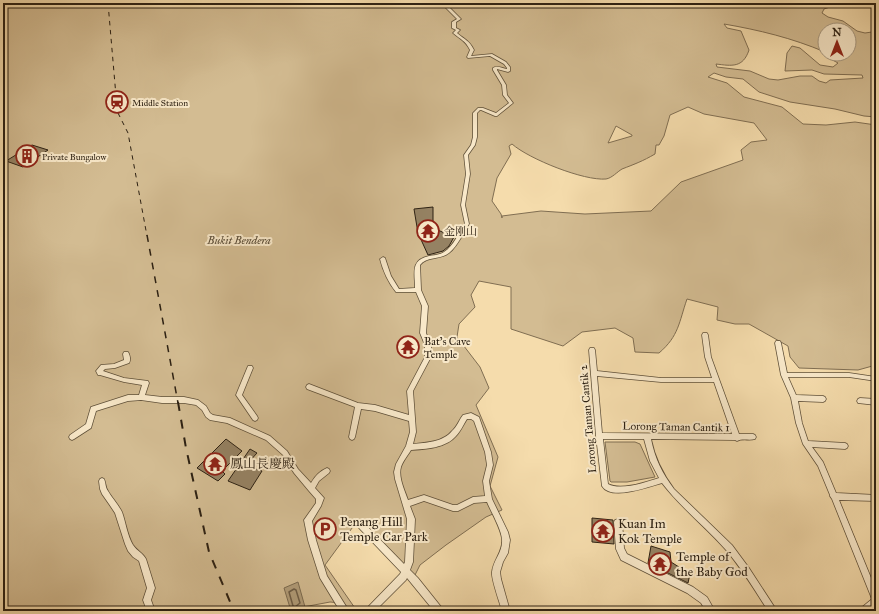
<svg xmlns="http://www.w3.org/2000/svg" width="879" height="614" font-family="'IM FELL Great Primer','Noto Serif SC',serif">
	<style>
		.green { fill: #d3bc92; stroke: #806e52; fill-rule: evenodd }
		.water { fill: #b19c78; stroke: #7c6b50 }
		.lines { fill: none; stroke-linecap: round; stroke-linejoin: round }
		.shore { stroke: #6f5e46; stroke-width: 1.5 }
		.building { fill: #958263; stroke: #2d2113 }
		.minor-casing { stroke: #5f5039; stroke-width: 1.5 }
		.minor { fill: #f8e8c9; fill-rule: evenodd }
		.rail-far2 { stroke: #2d2113; stroke-width: 1; stroke-dasharray: 4.5 4.5; stroke-linecap: butt }
		.rail-far1 { stroke: #2d2113; stroke-width: 1.5; stroke-dasharray: 7 7; stroke-linecap: butt }
		.rail { stroke: #2d2113; stroke-width: 2; stroke-dasharray: 9 9; stroke-linecap: butt }
		.labels { text-anchor: middle; dominant-baseline: central; stroke-width: 4; stroke-linejoin: round; paint-order: stroke }
		.far-poi-label { font-size: 9px; fill: #2d2113; stroke: #f8e8c9; text-anchor: start }
		.poi-label { font-size: 11px; fill: #2d2113; stroke: #f8e8c9; text-anchor: start }
		.park-label { font-size: 11px; font-style: italic; fill: #564833; stroke: #f8e8c9 }
		.street-label { font-size: 11px; fill: #2d2113; stroke: #f8e8c9 }
		.near-poi-label { font-size: 13px; fill: #2d2113; stroke: #f8e8c9; text-anchor: start }
	</style>
	<rect width="100%" height="100%" fill="#f5dcac"/>
	<filter id="stains"><feTurbulence type="fractalNoise" baseFrequency=".005" numOctaves="4"/><feColorMatrix values="0 0 0 0 .2 0 0 0 0 .09 0 0 0 0 .02 0 0 0 .5 -.17"/></filter>
	<radialGradient id="worn" r=".72"><stop offset=".6" stop-color="#630" stop-opacity="0"/><stop offset="1" stop-color="#630" stop-opacity=".3"/></radialGradient>
	<g class="green">
		<path d="M3 3H822L830 7 824 9 822 13 828 17 843 21 857 31 865 33 872 32 876 36V117L864 116 835 109 790 102 759 92 743 79 726 77 714 73 708 77 727 83 744 97 782 107 803 124 826 125 855 122 876 125V365L858 370 799 368 790 357 788 346 749 324H735L717 320 718 307 687 299C679 322 679 336 659 353L635 352 633 338 615 328 582 332 563 346 511 329V287L479 281 471 295 475 307 459 324 457 337 480 367 489 388 476 405 498 457 490 486 502 510 486 517 446 545 420 565 413 579 360 520 355 524 325 565 357 611H341C338 605 336 602 330 602L298 608V611H3ZM724 24C759 30 792 38 825 52V30H849V54H830L835 56 829 58 838 63 833 67 820 65 800 48 792 46 787 53 785 71 812 70 824 74 862 75 863 78 830 80 826 83 819 81 812 76H800L778 80 769 79 750 71 717 67 716 64C732 66 743 68 749 50L741 31 727 28ZM688 107 704 114 754 123 767 140 751 142 741 150 743 160 681 182 651 211 585 214 541 211 502 216V218L501 214 492 201 497 178 511 154 509 146 512 144C529 159 584 181 606 179 612 178 617 172 622 169 635 164 643 161 655 154L656 145H659L664 136 670 115ZM616 126 632 135V136L608 143Z"/>
		<polygon points="605,442 635,442 640,444 655,477 627,482 611,482 610,481"/>
	</g>
	<polygon class="water" points="298,582 305,607 295,611 291,611 284,588"/>
	<g class="lines">
		<polygon class="shore" points="294,589 296,590 300,603 295,607 293,606 289,592"/>
	</g>
	<g class="building">
		<polygon points="32,145 48,150 23,167 6,161"/>
		<polygon points="433,207 433,228 454,237 449,246 443,251 428,255 418,233 414,209"/>
		<polygon points="226,439 242,451 222,471 225,474 218,481 197,468"/>
		<polygon points="250,449 257,453 248,463 254,466 253,468 262,471 250,490 228,481"/>
		<polygon points="592,518 613,520 614,544 592,542"/>
		<polygon points="651,546 670,552 671,562 690,574 688,583 648,563"/>
	</g>
	<g class="lines">
		<g class="minor-casing">
			<g id="minor">
				<path d="M441 3H445L461 19 456 22V28L460 30 457 33C465 40 469 40 474 50L471 56 492 54 506 62 510 67V71L508 72 497 69V70L506 85 507 95 513 103 497 116H495L481 110H480L477 113V137L475 145 468 155 470 174 465 205 469 224C463 233 458 246 449 253 440 260 427 256 420 265L421 290 428 306 426 333 431 345V357L413 391 416 432 413 444C426 443 443 442 452 431 457 427 459 420 463 415L471 413 479 417 491 452 493 465 489 481 492 499 508 532 510 540 508 553 503 562 500 572 501 579 510 611H502C500 603 491 579 492 572 493 560 503 552 502 540 502 530 491 512 487 502L474 503 458 511H453L424 501 410 506 415 519 413 562 410 570 418 578 442 608 443 611H434L407 578 406 580 375 611H366L367 608 400 574 401 572 359 528 358 526 359 524 362 522 365 524 404 564 405 562 407 519 395 479 394 472 396 464 406 446 410 432 409 421 375 411 361 409 355 437 354 439 352 440 350 439 349 437 355 407 307 389 306 387 307 385 309 384 358 403 375 405 409 415 407 391 425 357V345L420 333 422 306 416 292H396C388 282 383 271 380 259L383 257 385 258 391 276 399 289 415 288C415 273 410 260 429 256 434 255 440 255 444 252 454 246 458 233 465 224L461 205 466 174 464 155 471 145 473 137V113L478 108H483L496 113 509 103 503 95 502 85 493 70V68C497 65 502 68 507 69V68L504 64 490 56 468 58 467 57 470 50C465 40 461 40 453 33L456 30 452 28V22L457 19ZM467 419H471L474 421 485 452 487 465 483 481 485 496 473 497 457 505H453L424 495 408 500C405 491 398 477 401 467 403 461 408 455 411 450 426 449 446 448 456 436 461 431 463 425 467 419Z"/>
				<path d="M703 333H707L708 335 711 357 739 434H753L755 435 756 437 755 439C749 441 743 438 737 441L735 440 651 439C655 459 662 473 674 489L732 545 749 568 777 611H768C755 590 742 569 726 550 706 527 681 508 662 483 648 487 611 501 602 486L596 436 589 350 590 348H594L595 350 597 371 661 378H712L705 357 702 335ZM597 376 661 382H714L732 434 602 433ZM603 439H644L650 461 659 478C646 482 621 491 608 484Z"/>
				<polygon points="776,341 780,341 781,343 787,373 849,373 876,377 876,381 849,377 788,377 796,395 823,396 825,397 826,399 825,401 823,402 798,401 802,423 808,441 845,443 847,444 848,446 847,448 845,449 812,447 823,462 836,493 876,495 876,501 839,500 876,590 876,606 870,611 860,611 861,608 872,599 832,499 830,496 830,495 818,466 803,444 796,423 791,398 781,375 775,343"/>
				<path d="M124 352H128C130 355 131 360 129 363L115 368 105 369 103 371 124 378 148 381 149 383 145 395 162 397H184L198 400 206 406 210 413 213 415 230 418 270 436 287 451 298 469 311 483C315 476 320 471 327 468L329 469 330 471 329 473 319 481 315 488 324 498 321 506 312 521 316 540 327 576 349 611H340L320 578 308 540 304 520 316 503V499L309 491 294 473 283 455 266 440 227 423 210 420 206 417 202 410 196 405 184 403H162L141 400 128 401 96 411 91 428 74 439 72 440 70 439 69 437 70 435 86 424 91 407 128 395H139L142 385 124 382 100 375H98L96 371 101 365 114 364 124 360 123 354Z"/>
				<polygon points="248,366 252,366 253,368 242,395 257,416 258,418 257,420 255,421 253,420 236,395"/>
				<polygon points="860,398 876,399 876,405 858,403 857,401 858,399"/>
				<path d="M102 478 104 479C106 483 105 487 108 491 112 498 118 504 122 512 126 523 127 535 133 545 137 551 143 553 146 559L155 588 151 600 155 611H147L143 600 147 588 139 561 133 557 128 551 125 544 115 513 109 504 102 494 100 489 99 481 100 479Z"/>
				<polygon points="618,519 621,520 622,522 624,548 627,554 693,587 707,597 715,611 706,611 701,603 687,593 621,560 616,549 614,522 615,520"/>
			</g>
		</g>
		<use href="#minor" class="minor"/>
		<g class="rail-far2">
			<polyline points="108,3 116,96"/>
			<polyline points="116,91 117,107"/>
			<polyline points="118,113 128,133 147,236"/>
		</g>
		<polyline class="rail-far1" points="147,235 178,403"/>
		<polyline class="rail" points="178,402 186,448 209,552 231,604"/>
	</g>
	<defs>
		<g id="station-ring" transform="scale(1.15)"><circle r="9.5" fill="#f8e8c9" stroke="#8f2418" stroke-width="1.5"/><path d="M-3-6H3Q5-6 5-4V2Q5 4 3 4L4.5 6H3L1.5 4h-3L-3 6H-4.5L-3 4Q-5 4-5 2V-4Q-5-6-3-6ZM-3.5-4v3h7v-3ZM-3.5 1v1.5H-2V1ZM2 1v1.5H3.5V1Z" fill="#8f2418"/></g>
		<g id="building-ring" transform="scale(1.15)"><circle r="9.5" fill="#f8e8c9" stroke="#8f2418" stroke-width="1.5"/><path d="M-4-6H4V6H1V3H-1V6H-4ZM-2.5-4.3h1.7v1.8h-1.7ZM.8-4.3h1.7v1.8H.8ZM-2.5-1h1.7V.8h-1.7ZM.8-1h1.7V.8H.8Z" fill="#8f2418"/></g>
		<g id="temple-ring" transform="scale(1.15)"><circle r="9.5" fill="#f8e8c9" stroke="#8f2418" stroke-width="1.5"/><path d="M0-6L5-2H3V0L6.5 2.5H4V6H1.5V3h-3V6H-4V2.5H-6.5L-3 0V-2H-5Z" fill="#8f2418"/></g>
		<g id="parking-ring" transform="scale(1.15)"><circle r="9.5" fill="#f8e8c9" stroke="#8f2418" stroke-width="1.5"/><path d="M-3.5-5.5H1a3.5 3.5 0 0 1 0 7H-1V5.5H-3.5ZM-1-3.4V-.6H.8a1.4 1.4 0 0 0 0-2.8Z" fill="#8f2418"/></g>
	</defs>
	<g fill-rule="evenodd">
		<use href="#station-ring" x="117" y="102"/>
		<use href="#building-ring" x="27" y="156"/>
		<use href="#temple-ring" x="428" y="231"/>
		<use href="#temple-ring" x="408" y="347"/>
		<use href="#temple-ring" x="215" y="464"/>
		<use href="#parking-ring" x="325" y="529"/>
		<use href="#temple-ring" x="603" y="531"/>
		<use href="#temple-ring" x="660" y="564"/>
	</g>
	<g class="labels">
		<g class="far-poi-label">
			<text x="132" y="102">Middle Station</text>
			<text x="42" y="156">Private Bungalow</text>
		</g>
		<g class="poi-label">
			<text x="444" y="231">金刚山</text>
			<text x="424" y="341">Bat's Cave<tspan x="424" dy="13">Temple</tspan></text>
		</g>
		<g class="park-label">
			<text x="239" y="240">Bukit Bendera</text>
		</g>
		<g class="street-label">
			<text transform="translate(588 419) rotate(-95)">Lorong Taman Cantik 2</text>
			<text transform="translate(676 427) rotate(1)">Lorong Taman Cantik 1</text>
		</g>
		<g class="near-poi-label">
			<text x="230" y="464">鳳山長慶殿</text>
			<text x="340" y="522">Penang Hill<tspan x="340" dy="15">Temple Car Park</tspan></text>
			<text x="618" y="524">Kuan Im<tspan x="618" dy="15">Kok Temple</tspan></text>
			<text x="676" y="557">Temple of<tspan x="676" dy="15">the Baby God</tspan></text>
		</g>
	</g>
	<rect width="879" height="614" fill="none" stroke="#f5dcac" stroke-width="16"/>
	<rect x="4" y="4" width="871" height="606" fill="none" stroke="#2d2113" stroke-width="2"/>
	<rect x="8" y="8" width="863" height="598" fill="none" stroke="#2d2113"/>
	<g transform="translate(837 42)"><circle r="19" fill="#f8e8c9" stroke="#a79880"/>
	<path d="M0-3L7 15L0 10L-7 15Z" fill="#8f2418"/>
	<text y="-6" font-size="11" font-weight="bold" text-anchor="middle" fill="#2d2113">N</text>
	</g>
	<rect width="100%" height="100%" filter="url(#stains)"/>
	<rect width="100%" height="100%" fill="url(#worn)"/>
</svg>
